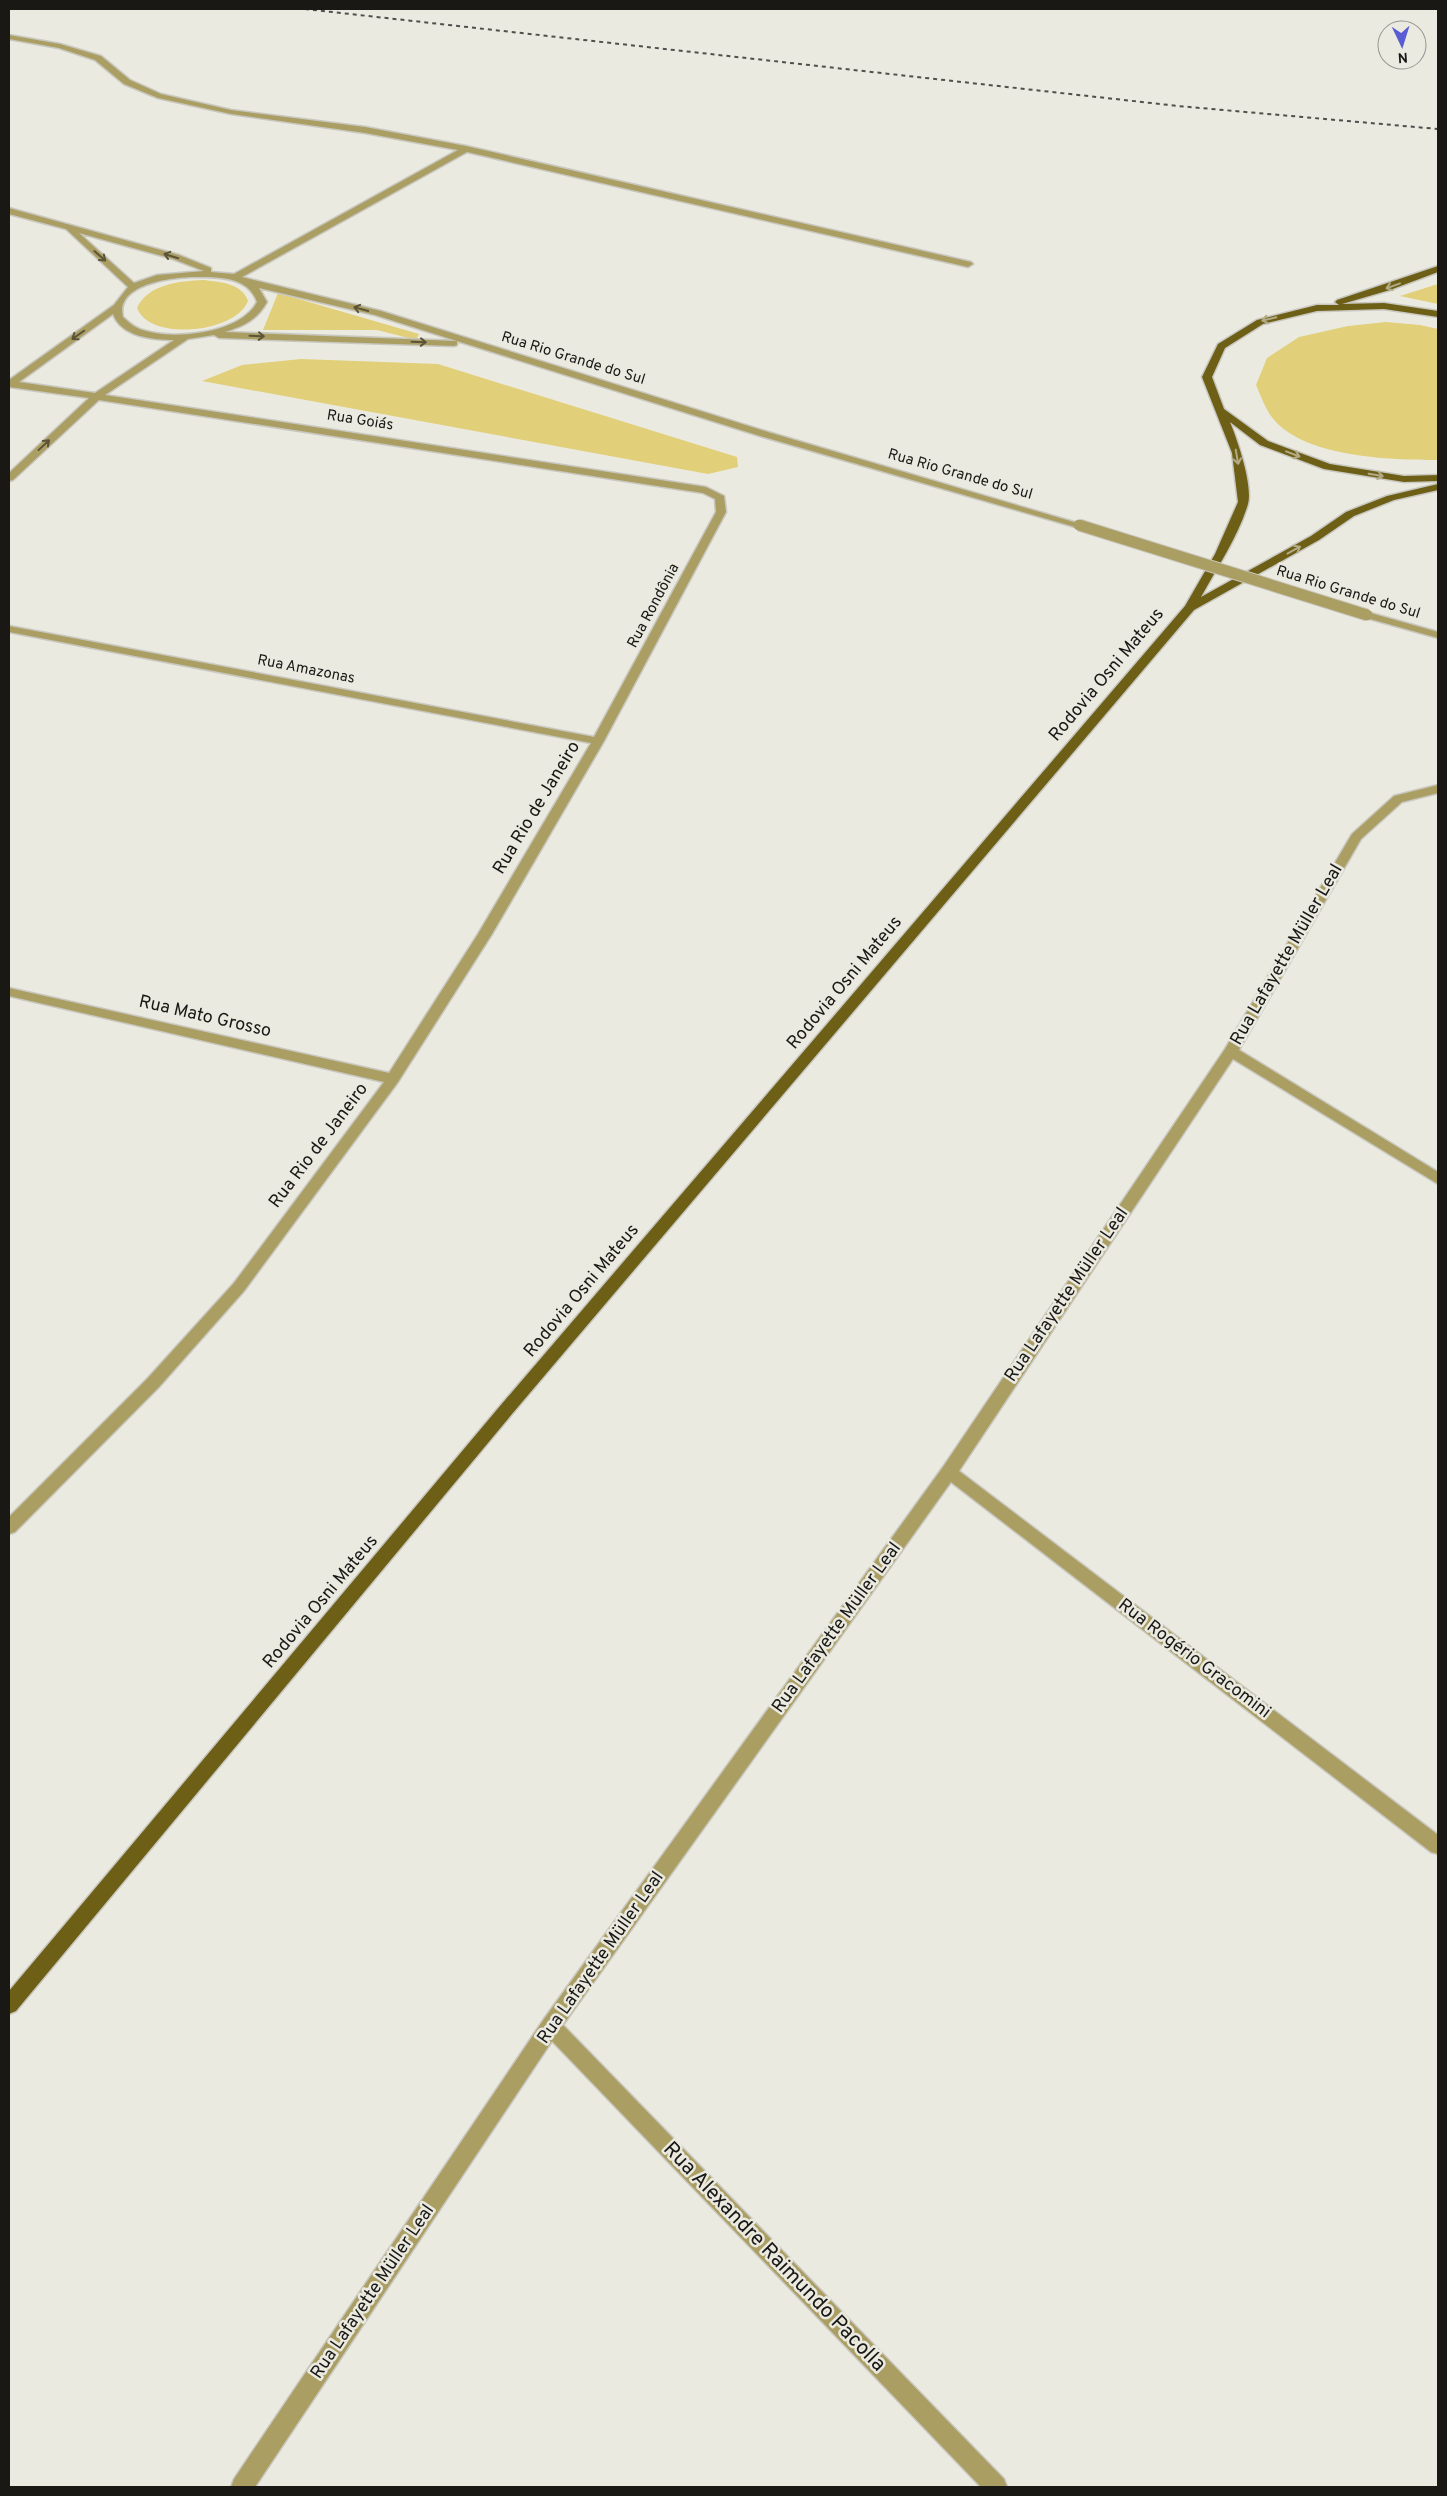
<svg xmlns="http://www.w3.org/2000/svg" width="1447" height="2496" font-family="Overpass,sans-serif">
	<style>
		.green { fill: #e1cf7a }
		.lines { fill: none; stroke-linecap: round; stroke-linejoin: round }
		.minor-casing { stroke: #c9c8c0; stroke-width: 3 }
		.major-casing { stroke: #c9c8c0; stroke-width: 3 }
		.minor { fill: #ab9e63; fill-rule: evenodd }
		.major { fill: #6e5f16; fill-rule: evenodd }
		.rail { stroke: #504f4b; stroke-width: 2; stroke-dasharray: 4 4; stroke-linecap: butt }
		.minor-bridge-casing { stroke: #c9c8c0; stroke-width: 13; stroke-linecap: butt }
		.minor-bridge { stroke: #ab9e63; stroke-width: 11 }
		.oneway { stroke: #5b5438 }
		.oneway2 { stroke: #b3ab86 }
		.labels { text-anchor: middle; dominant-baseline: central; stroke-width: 5; stroke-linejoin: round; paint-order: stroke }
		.far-street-label { font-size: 15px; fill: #191815; stroke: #ebeae1 }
		.street-label { font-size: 18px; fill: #191815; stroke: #ebeae1 }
		.near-street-label { font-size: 21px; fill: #191815; stroke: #ebeae1 }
	</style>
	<rect width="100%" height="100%" fill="#ebeae1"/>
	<g class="green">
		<path d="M203 280C220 282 242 283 248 301 236 333 150 342 137 308 148 284 180 281 203 280Z"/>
		<polygon points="1438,284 1438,304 1400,296"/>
		<polygon points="278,293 419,334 416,340 377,330 263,330"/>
		<path d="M1386 322 1420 325 1438 329V460C1391 460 1297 458 1269 413 1264 405 1260 394 1256 385L1267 358 1299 337 1348 326Z"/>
		<polygon points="301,359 438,364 737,457 738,467 708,474 202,381 242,365"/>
	</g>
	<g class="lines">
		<g class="minor-casing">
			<g id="minor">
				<path d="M9 35 60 44 101 56 130 80 161 94 231 110 365 127 466 146 971 262 973 264 968 267 467 152 242 277 381 311 768 432 1084 525 1083 527H1075L760 436 457 341V345L454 346 219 338 214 335 188 339 105 395 706 487 724 496 726 512 604 741 492 934 398 1082 244 1291 159 1387 15 1532 9 1534V1517L147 1379 234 1283 384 1082 9 996V988L389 1073 478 934 591 743 9 632V626L594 737 716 512 715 499 703 493 99 400 13 480 9 481V473L89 398 9 387V380L114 305 128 287 66 229 9 214V208L179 255 211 268V272L234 274 458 150 365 133 231 114 158 98 124 84 95 60 59 48 9 39ZM79 233 173 259 204 271 157 275 134 283ZM191 277C215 277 248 275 257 302 241 333 177 340 146 331 137 329 130 324 123 317 115 284 170 278 191 277ZM259 288 375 315 457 341 225 332C244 326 257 320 267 302ZM113 314C121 337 154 340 174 340L95 393 19 382Z"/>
				<polygon points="1367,612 1438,632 1438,638 1363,617 1361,615"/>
				<polygon points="1438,785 1438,793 1402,802 1361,839 1239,1050 1438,1172 1438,1184 1233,1059 959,1471 1438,1835 1438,1854 1431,1852 951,1482 563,2025 1004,2479 1007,2487 981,2487 552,2041 255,2487 231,2487 234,2479 544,2019 943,1467 1225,1049 1352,834 1394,796"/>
			</g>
		</g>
		<g class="major-casing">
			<path id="major" d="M1438 266V272L1390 290 1342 304 1384 303 1438 311V317L1384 309 1317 311 1263 324 1225 348 1212 377 1224 409 1268 441 1330 464 1404 476 1438 475V481L1404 482 1324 469 1260 445 1230 422C1237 439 1253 485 1248 504 1239 535 1217 568 1201 597L1311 536 1346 512 1387 496 1438 484V490L1394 500 1354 516 1319 540 1194 610 512 1414 16 2011 9 2014V1991L500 1406 1185 606 1215 554 1238 502 1232 453 1202 377 1218 344 1257 320 1317 305H1339L1335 302 1337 300Z"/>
		</g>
		<use href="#minor" class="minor"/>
		<use href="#major" class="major"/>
		<polyline class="rail" points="305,9 1178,106 1438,129"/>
		<g class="minor-bridge-casing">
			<polyline id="minor-bridge" points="1079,525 1367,615"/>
		</g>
		<use href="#minor-bridge" class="minor-bridge"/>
	</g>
	<defs><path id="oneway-shaft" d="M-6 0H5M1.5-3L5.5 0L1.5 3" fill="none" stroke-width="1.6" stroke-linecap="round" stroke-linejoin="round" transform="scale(1.25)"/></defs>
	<g class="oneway">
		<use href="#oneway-shaft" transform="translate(100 256) rotate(41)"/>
		<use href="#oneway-shaft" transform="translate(171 256) rotate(-163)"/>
		<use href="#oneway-shaft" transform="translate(361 309) rotate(-165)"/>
		<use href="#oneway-shaft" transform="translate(78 335) rotate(145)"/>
		<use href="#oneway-shaft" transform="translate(257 336) rotate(2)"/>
		<use href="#oneway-shaft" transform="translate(419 342) rotate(2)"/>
		<use href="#oneway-shaft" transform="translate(44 445) rotate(-43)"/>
	</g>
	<g class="oneway2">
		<use href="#oneway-shaft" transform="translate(1393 286) rotate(160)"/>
		<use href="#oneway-shaft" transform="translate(1269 319) rotate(167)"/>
		<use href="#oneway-shaft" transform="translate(1293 454) rotate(21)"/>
		<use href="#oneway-shaft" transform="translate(1237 457) rotate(80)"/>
		<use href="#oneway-shaft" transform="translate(1376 475) rotate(9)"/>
		<use href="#oneway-shaft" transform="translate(1294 550) rotate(-29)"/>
	</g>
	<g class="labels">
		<g class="far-street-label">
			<text transform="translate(573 359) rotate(17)">Rua Rio Grande do Sul</text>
			<text transform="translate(360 421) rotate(9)">Rua Goiás</text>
			<text transform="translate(960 475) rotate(16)">Rua Rio Grande do Sul</text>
			<text transform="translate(1348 593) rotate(17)">Rua Rio Grande do Sul</text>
			<text transform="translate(654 606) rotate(-62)">Rua Rondônia</text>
			<text transform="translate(306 670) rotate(11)">Rua Amazonas</text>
		</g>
		<g class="street-label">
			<text transform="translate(1107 675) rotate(-50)">Rodovia Osni Mateus</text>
			<text transform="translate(537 808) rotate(-59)">Rua Rio de Janeiro</text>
			<text transform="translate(1287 955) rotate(-60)">Rua Lafayette Müller Leal</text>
			<text transform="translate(845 983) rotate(-50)">Rodovia Osni Mateus</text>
			<text transform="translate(205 1017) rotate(13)">Rua Mato Grosso</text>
			<text transform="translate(319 1146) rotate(-53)">Rua Rio de Janeiro</text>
			<text transform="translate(582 1291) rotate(-50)">Rodovia Osni Mateus</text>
			<text transform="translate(1067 1295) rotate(-56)">Rua Lafayette Müller Leal</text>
			<text transform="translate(321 1602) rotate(-50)">Rodovia Osni Mateus</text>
			<text transform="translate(837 1628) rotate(-54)">Rua Lafayette Müller Leal</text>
			<text transform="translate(1194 1659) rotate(37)">Rua Rogério Gracomini</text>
			<text transform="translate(601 1958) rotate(-55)">Rua Lafayette Müller Leal</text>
			<text transform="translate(373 2292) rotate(-56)">Rua Lafayette Müller Leal</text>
		</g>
		<g class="near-street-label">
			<text transform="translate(774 2257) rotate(46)">Rua Alexandre Raimundo Pacolla</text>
		</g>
	</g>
	<rect width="1447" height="2496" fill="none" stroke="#191815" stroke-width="20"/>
	<g transform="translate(1402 45) rotate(176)"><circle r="24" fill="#ebeae1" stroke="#97968f"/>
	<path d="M0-4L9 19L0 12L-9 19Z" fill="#595cd3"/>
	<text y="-8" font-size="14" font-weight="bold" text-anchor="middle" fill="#191815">N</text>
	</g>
</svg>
